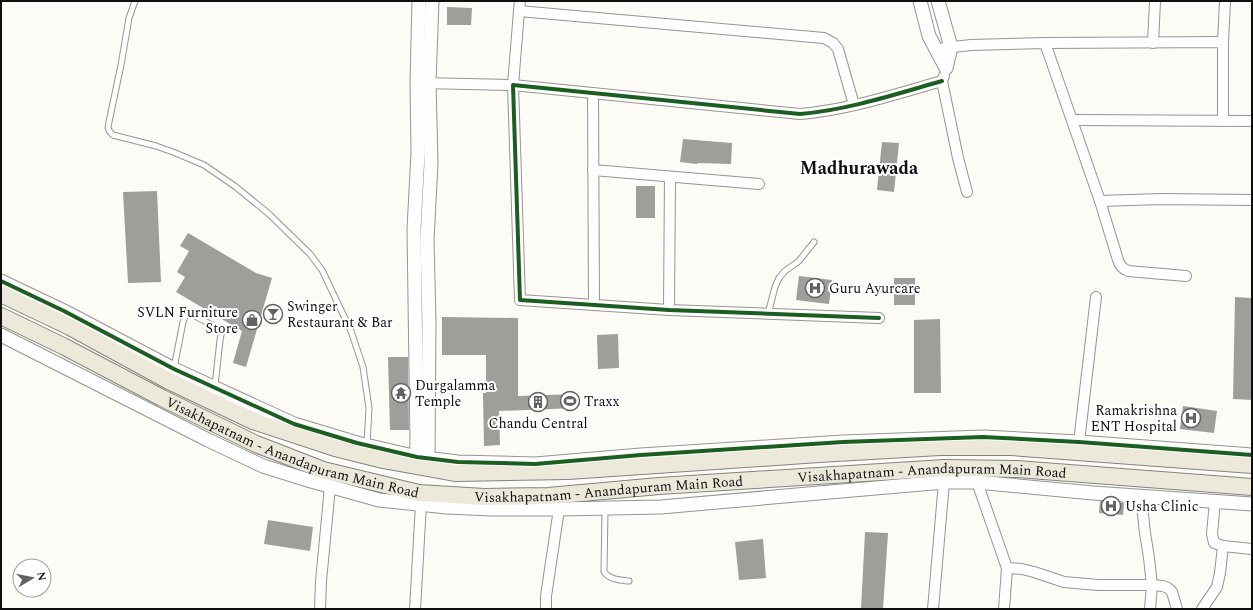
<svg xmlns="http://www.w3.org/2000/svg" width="1253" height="610" font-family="Spectral,serif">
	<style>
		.building { fill: #a09e9a }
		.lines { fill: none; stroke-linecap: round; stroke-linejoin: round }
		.service-casing { stroke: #969593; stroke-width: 7 }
		.minor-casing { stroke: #969593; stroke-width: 12 }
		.tertiary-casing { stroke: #969593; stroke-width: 15 }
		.primary-casing { stroke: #838380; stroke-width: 18 }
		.service { stroke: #fffefe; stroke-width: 5 }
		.minor { stroke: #fffefe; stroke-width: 10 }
		.tertiary { stroke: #fffefe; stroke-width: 13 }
		.primary { stroke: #ede9da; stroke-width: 16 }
		.cycleway-casing { stroke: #fff; stroke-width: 6 }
		.cycleway { stroke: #1b5e20; stroke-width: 4 }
		.labels { text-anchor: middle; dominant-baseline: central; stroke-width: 4; stroke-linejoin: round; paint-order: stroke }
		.poi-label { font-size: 14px; fill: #0f0f0f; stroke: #fff; text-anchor: start }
		.street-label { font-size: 14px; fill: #0f0f0f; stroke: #fff }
		.district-label { font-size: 18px; font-weight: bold; fill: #0f0f0f; stroke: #fff }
	</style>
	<rect width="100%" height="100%" fill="#fcfbf5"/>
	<g class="building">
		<polygon points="447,7 472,8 471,25 447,25"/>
		<polygon points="683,139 732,143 731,164 698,163 697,164 680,162"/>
		<polygon points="882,142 899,143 894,192 877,190"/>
		<rect x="636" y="186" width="19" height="32"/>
		<polygon points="157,191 161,282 128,283 123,192"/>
		<polygon points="188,233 256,273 272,278 246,367 233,363 242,331 176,292 185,277 177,272 189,251 180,246"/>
		<polygon points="799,276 832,280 829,304 796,300"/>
		<rect x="894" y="278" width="21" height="27"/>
		<polygon points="1235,297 1252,298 1252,400 1233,399"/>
		<polygon points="442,317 518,318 518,396 576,394 576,408 499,411 500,445 484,446 483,393 486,393 486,355 442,355"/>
		<polygon points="940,319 941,393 914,393 914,320"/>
		<polygon points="618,334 619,368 598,369 597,335"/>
		<polygon points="388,357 408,357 409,430 390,430"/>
		<polygon points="1183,406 1217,411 1214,433 1180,429"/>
		<polygon points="1100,501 1124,503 1123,515 1099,513"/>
		<polygon points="268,520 313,527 310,551 264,544"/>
		<polygon points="865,532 888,533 883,609 861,609"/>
		<polygon points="763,539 766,578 739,580 735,542"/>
	</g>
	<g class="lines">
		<g class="service-casing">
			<g id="service">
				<polyline points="135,1 129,18 121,65 109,122 108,128 110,132 113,135 156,146 173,152 204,165 236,187 269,214 310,254 322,270 351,331 363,367 369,408 367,445"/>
				<polyline points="768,314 775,287 779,278 785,271 799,261 814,242"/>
				<polyline points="174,368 183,322 187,312 222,330 220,340 215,386"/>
				<path d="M605 509 604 572C610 580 620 580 629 581"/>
			</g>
		</g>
		<g class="minor-casing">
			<g id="minor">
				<polyline points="519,11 520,1"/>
				<polyline points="1223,42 1225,1"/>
				<polyline points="1045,43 1223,42 1223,121"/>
				<polyline points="1153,43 1155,1"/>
				<polyline points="944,48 971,45 1045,43 1100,201 1161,199 1252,200"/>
				<polyline points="944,76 942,81 958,158 967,192"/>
				<polyline points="423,83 513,85 519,11 824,38 833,43 838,49 854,105"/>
				<polyline points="593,93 594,305"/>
				<polyline points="1073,120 1252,121"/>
				<polyline points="593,170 759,184"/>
				<path d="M1100 201 1118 260C1120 266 1122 268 1128 271L1186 276"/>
				<polyline points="669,310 670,177"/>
				<path d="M879 318 669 310 520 300 513 85 800 114C848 110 896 94 942 81"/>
				<polyline points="1079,442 1096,297"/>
				<polyline points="977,482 1007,568 1004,609"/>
				<polyline points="1141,496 1145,533 1149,558 1152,585 1150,609"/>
				<polyline points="1215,501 1212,534 1214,543 1223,546 1252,549"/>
				<polyline points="1007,568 1022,569 1034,572 1064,582 1098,585 1152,585 1163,586 1168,588 1172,592 1177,609"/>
				<polyline points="320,609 321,581 330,487"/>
				<polyline points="415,609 421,504"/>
				<polyline points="546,609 546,596 559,509"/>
				<polyline points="933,609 944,482"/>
				<polyline points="1202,609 1217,587 1220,573 1223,546"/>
			</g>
		</g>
		<g class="tertiary-casing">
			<g id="tertiary">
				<polyline points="920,1 929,36 946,68 951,47 938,1"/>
				<polyline points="1,281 64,311 174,369 294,424 357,443 417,457 458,462 535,464 641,455 843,442 983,437 1079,442 1252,455"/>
				<polyline points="1,335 208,440 263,466 311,481 379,500 447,507 492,509 559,509 661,507 944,482 977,482 1093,493 1252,504"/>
				<polyline points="416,465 417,441 414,229 418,153 417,82 419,1"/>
				<polyline points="425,467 428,458 429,322 427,240 431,163 429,83 432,1"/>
			</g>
		</g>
		<g class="primary-casing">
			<g id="primary">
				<polyline points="1,294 70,327 169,381 253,421 335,448 383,460 455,473 568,471 819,454 940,447 1011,447 1252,465"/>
				<path id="s1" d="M1 316 63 346 162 398 256 444 323 470 419 493 484 497 548 496 659 486 944 468 1017 469 1252 487"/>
			</g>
		</g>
		<use href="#service" class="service"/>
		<use href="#minor" class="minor"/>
		<use href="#tertiary" class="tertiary"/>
		<use href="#primary" class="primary"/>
		<g class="cycleway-casing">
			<g id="cycleway">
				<polyline points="1,281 64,311 174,369 294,424 357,443 417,457 458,462 535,464 641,455 843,442 983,437 1079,442 1252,455"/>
				<path d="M879 318 669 310 520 300 513 85 800 114C848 110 896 94 942 81"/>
			</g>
		</g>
		<use href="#cycleway" class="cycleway"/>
	</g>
	<defs>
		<g id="hospital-ring" transform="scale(1)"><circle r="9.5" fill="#fff" stroke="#626260" stroke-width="1.5"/><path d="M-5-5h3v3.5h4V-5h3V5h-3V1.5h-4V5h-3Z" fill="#626260"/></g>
		<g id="bar-ring" transform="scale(1)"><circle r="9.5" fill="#fff" stroke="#626260" stroke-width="1.5"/><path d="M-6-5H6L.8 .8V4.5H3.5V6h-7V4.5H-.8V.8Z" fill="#626260"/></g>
		<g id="shop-ring" transform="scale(1)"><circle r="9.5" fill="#fff" stroke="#626260" stroke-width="1.5"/><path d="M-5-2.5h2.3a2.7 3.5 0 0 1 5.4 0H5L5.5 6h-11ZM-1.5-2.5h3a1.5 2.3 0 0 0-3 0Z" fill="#626260"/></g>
		<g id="temple-ring" transform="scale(1)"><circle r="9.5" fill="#fff" stroke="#626260" stroke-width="1.5"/><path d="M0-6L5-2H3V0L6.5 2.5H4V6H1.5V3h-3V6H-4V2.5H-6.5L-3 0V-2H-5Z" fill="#626260"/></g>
		<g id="stadium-ring" transform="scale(1)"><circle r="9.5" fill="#fff" stroke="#626260" stroke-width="1.5"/><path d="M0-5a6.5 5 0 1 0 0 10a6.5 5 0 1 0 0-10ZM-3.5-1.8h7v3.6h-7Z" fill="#626260"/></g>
		<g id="building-ring" transform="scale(1)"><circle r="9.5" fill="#fff" stroke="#626260" stroke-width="1.5"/><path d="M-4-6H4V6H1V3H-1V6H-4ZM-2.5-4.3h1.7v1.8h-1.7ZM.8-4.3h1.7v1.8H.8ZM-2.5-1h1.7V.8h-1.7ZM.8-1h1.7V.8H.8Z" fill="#626260"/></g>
	</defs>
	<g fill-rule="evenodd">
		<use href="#hospital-ring" x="815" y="288"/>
		<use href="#bar-ring" x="273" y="314"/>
		<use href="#shop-ring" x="252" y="320"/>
		<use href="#temple-ring" x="401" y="393"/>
		<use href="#stadium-ring" x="570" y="401"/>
		<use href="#building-ring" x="538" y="402"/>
		<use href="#hospital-ring" x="1191" y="418"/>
		<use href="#hospital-ring" x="1111" y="506"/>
	</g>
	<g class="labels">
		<g class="poi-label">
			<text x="829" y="288">Guru Ayurcare</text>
			<text x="287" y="306">Swinger<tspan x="287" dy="16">Restaurant &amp; Bar</tspan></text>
			<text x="238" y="312" text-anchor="end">SVLN Furniture<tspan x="238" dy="16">Store</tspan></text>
			<text x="415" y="385">Durgalamma<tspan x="415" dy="16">Temple</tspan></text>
			<text x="584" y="401">Traxx</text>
			<text x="1177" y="410" text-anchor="end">Ramakrishna<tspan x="1177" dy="16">ENT Hospital</tspan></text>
			<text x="538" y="423" text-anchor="middle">Chandu Central</text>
			<text x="1125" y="506">Usha Clinic</text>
		</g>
		<g class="street-label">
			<text stroke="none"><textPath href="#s1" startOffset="321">Visakhapatnam - Anandapuram Main Road</textPath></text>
			<text stroke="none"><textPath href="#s1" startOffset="970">Visakhapatnam - Anandapuram Main Road</textPath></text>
			<text stroke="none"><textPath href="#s1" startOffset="646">Visakhapatnam - Anandapuram Main Road</textPath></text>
		</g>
		<g class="district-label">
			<text x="859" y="168">Madhurawada</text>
		</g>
	</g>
	<rect width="1253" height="610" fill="none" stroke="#0f0f0f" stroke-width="4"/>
	<g transform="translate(32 578) rotate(80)"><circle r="19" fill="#ffffff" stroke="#9f9f9f"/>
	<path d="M0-3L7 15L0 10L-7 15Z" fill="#626260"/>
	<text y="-6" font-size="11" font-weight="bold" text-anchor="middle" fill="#0f0f0f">N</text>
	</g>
</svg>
